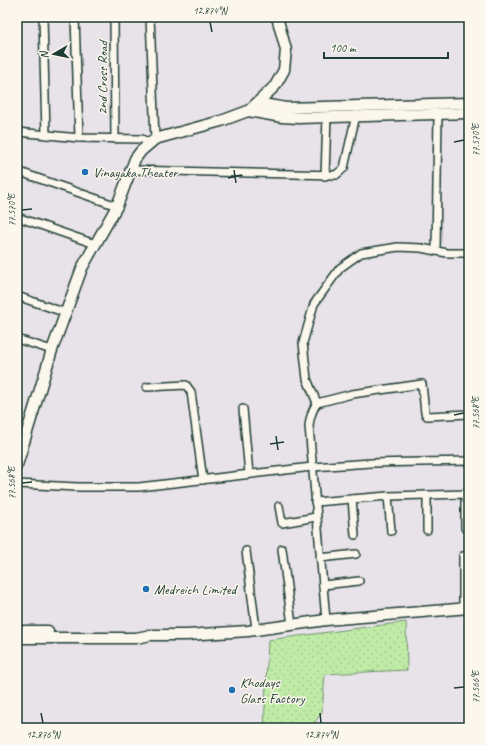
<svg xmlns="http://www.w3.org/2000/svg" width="486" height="745" font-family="Caveat,sans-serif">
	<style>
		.grass { fill: url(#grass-dots); stroke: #70946e }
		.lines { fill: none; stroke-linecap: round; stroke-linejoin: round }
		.street-casing { stroke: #1f3d34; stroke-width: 10 }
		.secondary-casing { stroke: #1f3d34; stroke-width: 13 }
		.street { stroke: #fbf7ec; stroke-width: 7 }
		.secondary { stroke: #fbf7ec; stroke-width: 10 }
		.ticks { fill: none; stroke: #1f3d34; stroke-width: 1.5 }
		.poi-dot { fill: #1f6fb2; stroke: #fbf7ec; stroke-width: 1.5 }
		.labels { text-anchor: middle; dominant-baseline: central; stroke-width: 3; stroke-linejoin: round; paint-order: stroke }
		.street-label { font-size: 14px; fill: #1f3d34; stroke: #fbf7ec }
		.poi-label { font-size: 14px; fill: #1f3d34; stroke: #fbf7ec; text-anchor: start }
		.neatline { fill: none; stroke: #1f3d34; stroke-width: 1.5 }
		.ticks-label { font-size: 10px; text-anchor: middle; fill: #1f3d34 }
	</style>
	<defs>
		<pattern id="grass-dots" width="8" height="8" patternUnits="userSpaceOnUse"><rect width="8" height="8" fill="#c0eba7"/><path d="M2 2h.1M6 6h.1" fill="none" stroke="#a5ca90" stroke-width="1.8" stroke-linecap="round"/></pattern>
	</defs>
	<rect width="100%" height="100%" fill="#e8e2e9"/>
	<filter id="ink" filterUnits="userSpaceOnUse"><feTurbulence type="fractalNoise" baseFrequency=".025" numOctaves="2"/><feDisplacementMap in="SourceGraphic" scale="8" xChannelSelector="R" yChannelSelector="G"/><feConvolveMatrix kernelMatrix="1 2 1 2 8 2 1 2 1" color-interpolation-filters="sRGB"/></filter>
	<g filter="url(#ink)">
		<polygon class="grass" points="406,622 407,670 325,674 322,712 311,728 264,728 268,640"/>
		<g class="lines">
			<g class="street-casing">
				<g id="street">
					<polyline points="43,17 46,135"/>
					<polyline points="75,17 79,138"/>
					<polyline points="114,17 115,139"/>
					<polyline points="150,17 155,139"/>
					<polyline points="17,132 79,138 142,139 149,143"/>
					<polyline points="131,170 336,175 344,168 356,115"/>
					<polyline points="17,171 117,206"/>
					<polyline points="325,176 327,116"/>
					<polyline points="17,217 95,244"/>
					<polyline points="436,251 438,114"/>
					<polyline points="17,296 66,313"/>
					<polyline points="17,339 52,350"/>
					<polyline points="147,387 186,385 191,392 203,480"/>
					<polyline points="317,403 307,379 303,343 314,304 340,268 361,253 398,247 421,248 447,253 469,253"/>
					<polyline points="243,409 249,474"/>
					<polyline points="17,484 77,487 139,487 312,467 371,463 469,461"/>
					<polyline points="465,493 465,528"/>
					<polyline points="427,495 427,530"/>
					<polyline points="388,496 391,531"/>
					<polyline points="352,499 355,535"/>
					<polyline points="315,502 388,496 469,494"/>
					<polyline points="279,506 282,523 316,517"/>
					<polyline points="282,549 292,625"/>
					<polyline points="246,551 256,629"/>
					<polyline points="463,556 463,608"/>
					<polyline points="320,558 356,554"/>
					<polyline points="323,585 359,581"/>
					<path d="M326 620 309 426C310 417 312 410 317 403L352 394 422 384 425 413 427 416 469 414"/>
				</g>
			</g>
			<g class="secondary-casing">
				<g id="secondary">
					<polyline points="257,103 286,108 469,103"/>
					<polyline points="248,111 282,117 298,118 469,113"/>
					<polyline points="17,465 52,350 82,268 117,206 135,159 141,151 155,139 221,121 248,111 257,103 275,86 284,70 286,50 277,17"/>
					<polyline points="17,631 48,631"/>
					<polyline points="17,638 136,638 151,635 187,635 248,631 326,620 469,608"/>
				</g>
			</g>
			<use href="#street" class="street"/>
			<use href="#secondary" class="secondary"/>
		</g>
	</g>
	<path class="ticks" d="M210 22 212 32M454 142 464 140M234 170 236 183M228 178 242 175M22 210 32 209M454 415 464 413M276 436 278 450M270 444 284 442M22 483 32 482M454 688 464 687M41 713 43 723M320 713 321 723"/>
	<g class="poi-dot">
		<circle cx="85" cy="172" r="4"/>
		<circle cx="146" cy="589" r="4"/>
		<circle cx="232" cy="690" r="4"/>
	</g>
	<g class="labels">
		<g class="street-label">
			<text transform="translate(102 78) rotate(-90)">2nd Cross Road</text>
		</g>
		<g class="poi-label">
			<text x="93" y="172">Vinayaka Theater</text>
			<text x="154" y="589">Medreich Limited</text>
			<text x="240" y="682">Khodays<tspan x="240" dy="16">Glass Factory</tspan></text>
		</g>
	</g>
	<rect width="486" height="745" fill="none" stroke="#fbf7ec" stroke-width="44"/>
	<g transform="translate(54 54) rotate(261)" stroke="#fbf7ec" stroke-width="3" paint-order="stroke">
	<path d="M0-3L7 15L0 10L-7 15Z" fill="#1f3d34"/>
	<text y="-6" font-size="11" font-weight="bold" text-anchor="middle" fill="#1f3d34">N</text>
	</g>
	<path d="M324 52v6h124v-6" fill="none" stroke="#1f3d34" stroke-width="2"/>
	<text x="330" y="52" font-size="12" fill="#1f3d34" stroke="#fbf7ec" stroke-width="3" paint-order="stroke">100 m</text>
	<rect x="22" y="22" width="442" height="701" class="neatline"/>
	<g class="ticks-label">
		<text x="210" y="14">12.874°N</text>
		<text transform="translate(475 140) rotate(-90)" y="4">77.570°E</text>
		<text transform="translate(11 210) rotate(-90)" y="4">77.570°E</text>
		<text transform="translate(475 413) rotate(-90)" y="4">77.568°E</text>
		<text transform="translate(11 483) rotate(-90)" y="4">77.568°E</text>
		<text transform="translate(475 687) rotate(-90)" y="4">77.566°E</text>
		<text x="43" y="738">12.876°N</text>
		<text x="321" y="738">12.874°N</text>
	</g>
</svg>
